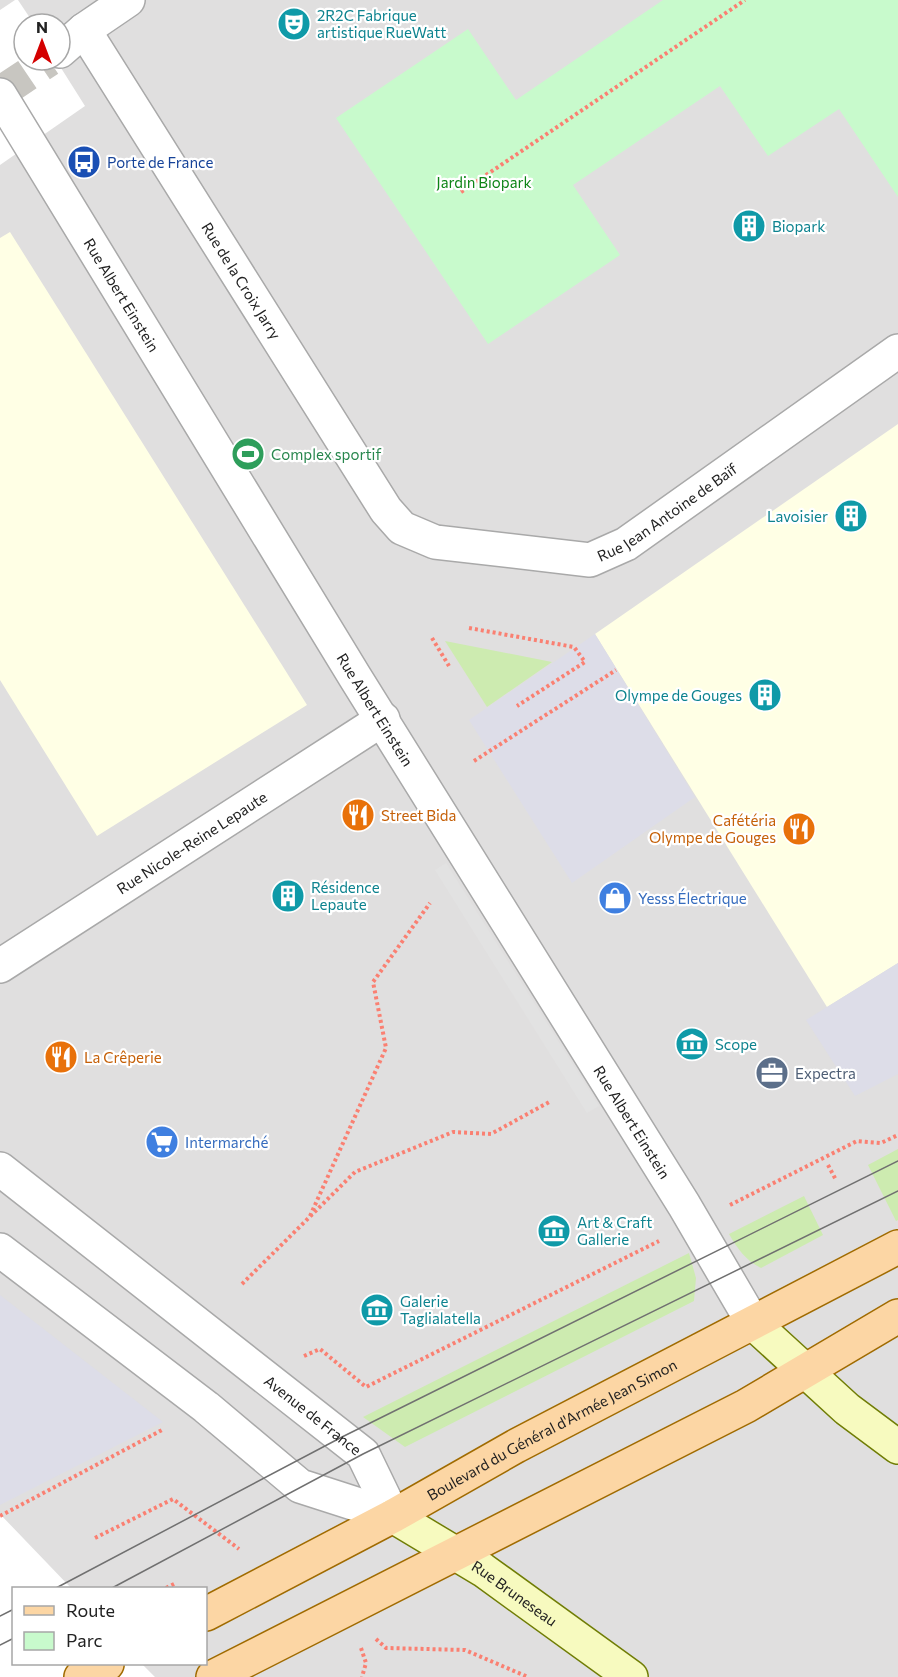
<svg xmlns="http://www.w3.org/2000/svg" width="898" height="1677" font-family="Commissioner,sans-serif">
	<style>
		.residential { fill: #e0dfdf; fill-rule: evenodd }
		.education { fill: #ffffe5 }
		.grass { fill: #cdebb0 }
		.park { fill: #c8facc }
		.parking { fill: #e2e2e2 }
		.plaza { fill: #dddde8 }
		.pier { fill: #fff }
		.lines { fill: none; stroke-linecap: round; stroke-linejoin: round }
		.minor-tunnel { stroke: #c8c6c1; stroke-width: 33; stroke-dasharray: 33 16; stroke-linecap: butt }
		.minor-casing { stroke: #a9a9a9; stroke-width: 36 }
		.tertiary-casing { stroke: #a9a9a9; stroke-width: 36 }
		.secondary-casing { stroke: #707d05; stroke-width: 36 }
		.primary-casing { stroke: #a06b00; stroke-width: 36 }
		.path { stroke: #fa8072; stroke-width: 4; stroke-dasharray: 3 3; stroke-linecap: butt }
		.minor { stroke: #fff; stroke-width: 33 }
		.tertiary { stroke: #fff; stroke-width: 33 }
		.secondary { stroke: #f7fabf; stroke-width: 33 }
		.primary { stroke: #fcd6a4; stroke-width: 33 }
		.tram { stroke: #707070; stroke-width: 1.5 }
		.path-bridge { stroke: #fa8072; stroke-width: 4; stroke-dasharray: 3 3; stroke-linecap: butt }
		.labels { text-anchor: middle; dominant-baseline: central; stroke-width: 4.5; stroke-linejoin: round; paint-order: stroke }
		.culture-label { font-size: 15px; fill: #0d838f; stroke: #fff; text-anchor: start }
		.transit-label { font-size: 15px; fill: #164399; stroke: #fff; text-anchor: start }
		.park-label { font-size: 15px; fill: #0c8416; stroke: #fff }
		.street-label { font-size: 15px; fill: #222; stroke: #fff }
		.leisure-label { font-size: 15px; fill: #27864d; stroke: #fff; text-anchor: start }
		.food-label { font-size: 15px; fill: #c56008; stroke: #fff; text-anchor: start }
		.shop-label { font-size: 15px; fill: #366cbe; stroke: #fff; text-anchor: start }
		.service-label { font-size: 15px; fill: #4e5e75; stroke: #fff; text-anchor: start }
	</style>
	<rect width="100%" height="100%" fill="#f2efe9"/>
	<path class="residential" d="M0 0H898V1677H0ZM24 24H60V60H24ZM14 1588H206V1664H14Z"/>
	<g class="education">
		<polygon points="10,232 307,705 97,836 0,680 0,238"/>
		<polygon points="898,424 898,963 827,1007 595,634"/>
	</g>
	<g class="grass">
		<polygon points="445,641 552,662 487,707"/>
		<polygon points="898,1149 898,1220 896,1221 868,1165"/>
		<path d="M804 1196 823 1235 761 1268C746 1261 737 1248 729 1234Z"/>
		<polygon points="689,1253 696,1278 694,1301 405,1447 363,1417"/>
	</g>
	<polygon class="park" points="663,0 898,0 898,197 839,109 768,156 720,86 573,185 620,255 488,344 336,118 468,29 516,100"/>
	<polygon class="parking" points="446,863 599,1106 587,1113 435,870"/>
	<g class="plaza">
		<polygon points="595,634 695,797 572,883 469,720"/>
		<polygon points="898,963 898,1074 855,1096 806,1020"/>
		<polygon points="0,1295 163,1422 0,1505"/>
	</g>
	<g class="pier">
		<polygon points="15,0 18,0 34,24 24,24 24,60 56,60 85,106 0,165 0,10"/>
		<polygon points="0,1514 71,1588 14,1588 14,1664 142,1664 155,1677 0,1677"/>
	</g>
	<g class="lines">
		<polyline class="minor-tunnel" points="0,93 49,60"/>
		<g class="minor-casing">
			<g id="minor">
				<path id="s1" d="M84 30 386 510 402 528 435 542 590 560 626 544 898 351"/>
				<polyline points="60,51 84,30 128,0"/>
				<path id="s2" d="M0 95 355 677 684 1205 753 1323"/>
				<path id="s3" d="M0 966 383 719"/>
			</g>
		</g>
		<g class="tertiary-casing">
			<g id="tertiary">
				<path id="s4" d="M0 1169 363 1454 393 1516"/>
				<polyline points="0,1250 206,1407 300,1486 393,1516"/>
			</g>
		</g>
		<g class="secondary-casing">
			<g id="secondary">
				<polyline points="753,1323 847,1409 898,1447"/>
				<path id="s5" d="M393 1516 483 1570 631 1677"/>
			</g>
		</g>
		<g class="primary-casing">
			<g id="primary">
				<path id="s6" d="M206 1614 393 1516 516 1446 898 1247"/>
				<polyline points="81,1677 107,1664"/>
				<polyline points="213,1677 746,1406 898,1316"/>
			</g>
		</g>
		<g class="path">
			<polyline points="461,192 745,0"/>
			<polyline points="469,628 574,647 585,662 517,706"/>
			<polyline points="432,638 449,666"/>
			<polyline points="474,761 616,670"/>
			<polyline points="828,1165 836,1180"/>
			<polyline points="730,1205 857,1141 881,1143 898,1135"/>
			<polyline points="310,1216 386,1048 373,982 430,903"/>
			<polyline points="242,1284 355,1172 453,1132 491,1134 551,1101"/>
			<polyline points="304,1356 320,1349 366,1387 659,1241"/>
			<polyline points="95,1538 173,1499 239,1549"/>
			<polyline points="166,1588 176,1583"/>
			<polyline points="376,1639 386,1648 465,1650 528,1677"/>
			<polyline points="361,1648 366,1663 362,1677"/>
		</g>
		<use href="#minor" class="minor"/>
		<use href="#tertiary" class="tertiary"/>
		<use href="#secondary" class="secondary"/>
		<use href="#primary" class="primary"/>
		<g class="tram">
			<polyline points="56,1588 342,1437 898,1161"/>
			<polyline points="112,1588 363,1454 898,1191"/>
			<polyline points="0,1616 14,1609"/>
			<polyline points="0,1645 14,1638"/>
		</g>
		<polyline class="path-bridge" points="0,1516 162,1430"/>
	</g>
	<defs>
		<g id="theatre-disc" transform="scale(1.725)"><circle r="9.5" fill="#0f9aa8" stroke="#fff"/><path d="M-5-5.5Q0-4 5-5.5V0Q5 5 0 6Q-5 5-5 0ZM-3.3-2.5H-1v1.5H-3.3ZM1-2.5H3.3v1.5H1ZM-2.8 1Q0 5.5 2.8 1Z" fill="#fff"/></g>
		<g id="bus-disc" transform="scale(1.725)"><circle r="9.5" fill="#1a4fb4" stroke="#fff"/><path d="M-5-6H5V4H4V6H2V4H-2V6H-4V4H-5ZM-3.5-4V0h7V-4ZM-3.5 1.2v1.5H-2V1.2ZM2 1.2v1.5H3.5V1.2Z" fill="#fff"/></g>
		<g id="building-disc" transform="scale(1.725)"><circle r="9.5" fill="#0f9aa8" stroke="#fff"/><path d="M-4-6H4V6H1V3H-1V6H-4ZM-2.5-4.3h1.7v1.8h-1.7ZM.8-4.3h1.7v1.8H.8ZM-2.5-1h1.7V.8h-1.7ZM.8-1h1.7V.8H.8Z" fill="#fff"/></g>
		<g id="stadium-disc" transform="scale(1.725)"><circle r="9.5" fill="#2e9e5b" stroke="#fff"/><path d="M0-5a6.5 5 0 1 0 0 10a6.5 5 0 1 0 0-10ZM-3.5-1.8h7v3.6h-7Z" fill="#fff"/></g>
		<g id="restaurant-disc" transform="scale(1.725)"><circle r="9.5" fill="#e8710a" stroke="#fff"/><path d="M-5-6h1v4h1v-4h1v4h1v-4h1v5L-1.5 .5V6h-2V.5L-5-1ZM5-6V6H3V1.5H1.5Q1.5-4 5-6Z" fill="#fff"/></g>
		<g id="shop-disc" transform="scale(1.725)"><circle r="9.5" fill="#3f7fe0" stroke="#fff"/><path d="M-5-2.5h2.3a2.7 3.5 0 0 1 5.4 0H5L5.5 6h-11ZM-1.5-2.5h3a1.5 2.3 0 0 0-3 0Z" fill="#fff"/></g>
		<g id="museum-disc" transform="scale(1.725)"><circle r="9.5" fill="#0f9aa8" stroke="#fff"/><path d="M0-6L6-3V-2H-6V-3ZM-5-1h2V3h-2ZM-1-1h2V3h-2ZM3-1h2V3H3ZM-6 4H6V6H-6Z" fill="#fff"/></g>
		<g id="office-disc" transform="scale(1.725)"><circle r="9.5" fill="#5c6f8a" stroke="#fff"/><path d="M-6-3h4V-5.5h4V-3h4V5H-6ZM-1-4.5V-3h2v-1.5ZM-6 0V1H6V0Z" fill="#fff"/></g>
		<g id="supermarket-disc" transform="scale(1.725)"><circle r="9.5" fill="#3f7fe0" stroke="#fff"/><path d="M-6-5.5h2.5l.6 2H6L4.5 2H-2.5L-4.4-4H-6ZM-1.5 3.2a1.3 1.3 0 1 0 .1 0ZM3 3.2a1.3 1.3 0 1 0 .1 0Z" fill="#fff"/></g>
	</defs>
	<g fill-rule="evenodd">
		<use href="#theatre-disc" x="294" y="24"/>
		<use href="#bus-disc" x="84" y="162"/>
		<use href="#building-disc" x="749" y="226"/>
		<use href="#stadium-disc" x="248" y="454"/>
		<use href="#building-disc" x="851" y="516"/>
		<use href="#building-disc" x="765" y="695"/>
		<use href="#restaurant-disc" x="358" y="815"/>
		<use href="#restaurant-disc" x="799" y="829"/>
		<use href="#building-disc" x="288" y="896"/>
		<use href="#shop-disc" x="615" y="898"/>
		<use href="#museum-disc" x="692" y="1044"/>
		<use href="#restaurant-disc" x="61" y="1057"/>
		<use href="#office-disc" x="772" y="1073"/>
		<use href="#supermarket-disc" x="162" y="1142"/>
		<use href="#museum-disc" x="554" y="1231"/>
		<use href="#museum-disc" x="377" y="1310"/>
	</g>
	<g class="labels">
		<g class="culture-label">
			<text x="317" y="15">2R2C Fabrique<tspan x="317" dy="17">artistique RueWatt</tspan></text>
			<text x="772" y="226">Biopark</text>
			<text x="828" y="516" text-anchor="end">Lavoisier</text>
			<text x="742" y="695" text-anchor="end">Olympe de Gouges</text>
			<text x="311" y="887">Résidence<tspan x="311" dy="17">Lepaute</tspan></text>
			<text x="715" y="1044">Scope</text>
			<text x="577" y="1222">Art &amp; Craft<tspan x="577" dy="17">Gallerie</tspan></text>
			<text x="400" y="1301">Galerie<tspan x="400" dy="17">Taglialatella</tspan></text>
		</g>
		<g class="transit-label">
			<text x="107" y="162">Porte de France</text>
		</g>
		<g class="park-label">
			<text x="484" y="182">Jardin Biopark</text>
		</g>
		<g class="street-label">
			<text stroke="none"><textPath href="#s1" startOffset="296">Rue de la Croix Jarry</textPath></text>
			<text stroke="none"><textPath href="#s2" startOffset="234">Rue Albert Einstein</textPath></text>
			<text stroke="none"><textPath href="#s1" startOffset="874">Rue Jean Antoine de Baïf</textPath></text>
			<text stroke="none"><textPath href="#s2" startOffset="720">Rue Albert Einstein</textPath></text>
			<text stroke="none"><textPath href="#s3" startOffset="228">Rue Nicole-Reine Lepaute</textPath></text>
			<text stroke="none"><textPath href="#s2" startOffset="1206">Rue Albert Einstein</textPath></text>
			<text stroke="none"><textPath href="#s4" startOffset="398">Avenue de France</textPath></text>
			<text stroke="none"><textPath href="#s6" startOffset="392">Boulevard du Général d'Armée Jean Simon</textPath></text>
			<text stroke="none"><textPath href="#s5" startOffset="144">Rue Bruneseau</textPath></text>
		</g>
		<g class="leisure-label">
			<text x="271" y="454">Complex sportif</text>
		</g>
		<g class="food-label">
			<text x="381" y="815">Street Bida</text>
			<text x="776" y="820" text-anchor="end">Cafétéria<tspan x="776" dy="17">Olympe de Gouges</tspan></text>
			<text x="84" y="1057">La Crêperie</text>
		</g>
		<g class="shop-label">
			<text x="638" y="898">Yesss Électrique</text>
			<text x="185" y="1142">Intermarché</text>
		</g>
		<g class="service-label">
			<text x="795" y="1073">Expectra</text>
		</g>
	</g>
	<rect x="12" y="1587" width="195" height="78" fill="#ffffff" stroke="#a7a7a7" stroke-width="1.5"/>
	<rect x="24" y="1606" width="30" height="9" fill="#fcd6a4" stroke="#a7a7a7" stroke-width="1.5"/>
	<text x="66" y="1617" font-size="18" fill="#222222">Route</text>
	<rect x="24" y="1632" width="30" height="18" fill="#c8facc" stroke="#a7a7a7" stroke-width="1.5"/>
	<text x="66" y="1647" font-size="18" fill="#222222">Parc</text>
	<g transform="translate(42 42)"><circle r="28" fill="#ffffff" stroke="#a7a7a7" stroke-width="1.5"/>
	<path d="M0-4.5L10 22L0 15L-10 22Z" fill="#d40000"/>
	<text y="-9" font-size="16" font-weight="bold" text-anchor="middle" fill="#222222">N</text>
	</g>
</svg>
